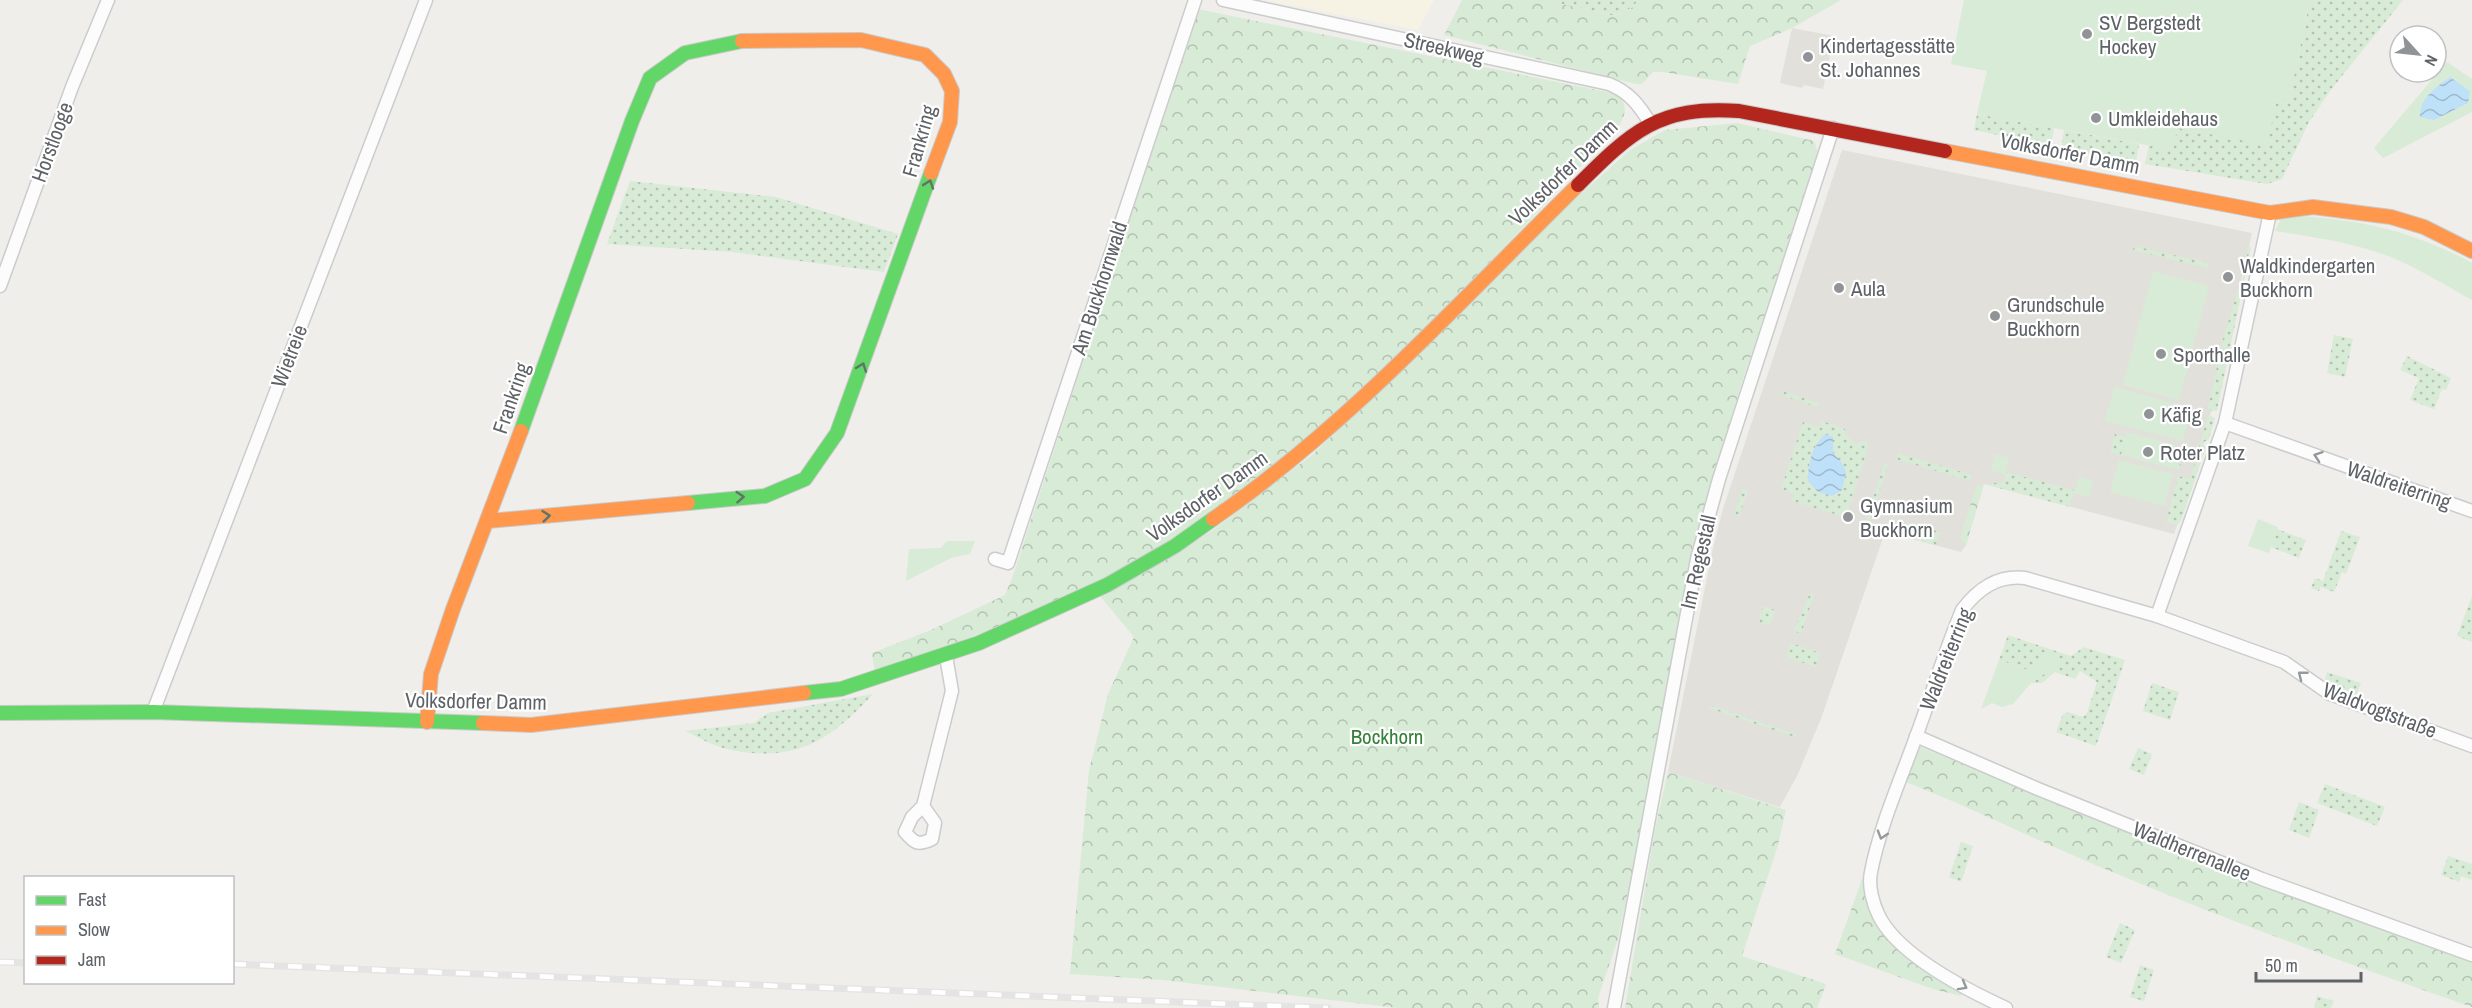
<svg xmlns="http://www.w3.org/2000/svg" width="2472" height="1008" font-family="'Archivo Narrow',sans-serif">
	<style>
		.commercial { fill: #f7f3e4 }
		.education { fill: #e2e0da }
		.grass { fill: url(#grass-dots); fill-rule: evenodd }
		.forest { fill: url(#forest-crowns) }
		.park { fill: #d8ebd6 }
		.water { fill: url(#water-waves) }
		.lines { fill: none; stroke-linecap: round; stroke-linejoin: round }
		.street-casing { stroke: #cbcccc; stroke-width: 15 }
		.fast-casing { stroke: #cacacb; stroke-width: 16 }
		.slow-casing { stroke: #cacacb; stroke-width: 16 }
		.jam-casing { stroke: #cacacb; stroke-width: 16 }
		.street { stroke: #fdfcfc; stroke-width: 12 }
		.fast { stroke: #63d668; stroke-width: 14 }
		.slow { stroke: #ff974d; stroke-width: 14 }
		.jam { stroke: #b3261e; stroke-width: 14 }
		.rail-casing { stroke: #e4e4e4; stroke-width: 7 }
		.rail { stroke: #fff; stroke-width: 4.5; stroke-dasharray: 14; stroke-linecap: butt }
		.oneway { stroke: #607468 }
		.oneway2 { stroke: #96999c }
		.poi-dot { fill: #919496; stroke: #fff; stroke-width: 2 }
		.labels { text-anchor: middle; dominant-baseline: central; stroke-width: 4.5; stroke-linejoin: round; paint-order: stroke }
		.poi-label { font-size: 21px; fill: #5f6368; stroke: #fff; text-anchor: start }
		.street-label { font-size: 21px; fill: #5f6368; stroke: #fff }
		.park-label { font-size: 21px; fill: #348238; stroke: #fff }
	</style>
	<defs>
		<pattern id="grass-dots" width="8" height="8" patternUnits="userSpaceOnUse" patternTransform="scale(1.5)"><rect width="8" height="8" fill="#d8ebd6"/><path d="M2 2h.1M6 6h.1" fill="none" stroke="#b2c2b1" stroke-width="1.8" stroke-linecap="round"/></pattern>
		<pattern id="forest-crowns" width="20" height="18" patternUnits="userSpaceOnUse" patternTransform="scale(1.5)"><rect width="20" height="18" fill="#d8ebd6"/><path d="M2 6a3 3 0 1 1 6 0M12 15a3 3 0 1 1 6 0" fill="none" stroke="#b2c2b1"/></pattern>
		<pattern id="water-waves" width="16" height="10" patternUnits="userSpaceOnUse" patternTransform="scale(1.5)"><rect width="16" height="10" fill="#bfe0f9"/><path d="M0 5q4-4 8 0t8 0" fill="none" stroke="#9eb9cd"/></pattern>
	</defs>
	<rect width="100%" height="100%" fill="#efeeea"/>
	<polygon class="commercial" points="1264,0 1434,0 1418,30"/>
	<g class="education">
		<polygon points="1792,28 1834,36 1823,89 1804,85 1802,88 1780,83"/>
		<polygon points="1842,150 2252,233 2199,464 2174,534 1984,484 1966,545 1961,552 1885,532 1822,716 1798,774 1780,807 1668,772 1713,548 1723,509"/>
	</g>
	<g class="grass">
		<polygon points="1544,0 1638,0 1633,7 1615,16"/>
		<polygon points="2310,0 2403,0 2330,91 2309,122 2282,179 2267,184 2145,164 2149,145 2173,150 2177,128 2277,99 2289,100"/>
		<polygon points="1977,114 2054,128 2051,146 1974,130"/>
		<polygon points="2064,130 2139,144 2136,162 2061,148"/>
		<polygon points="630,181 776,197 898,234 884,272 732,252 607,244"/>
		<polygon points="2249,245 2251,248 2217,411 2209,410 2208,408 2223,339 2237,293 2240,293"/>
		<polygon points="2134,246 2209,263 2208,268 2133,250"/>
		<polygon points="2334,335 2353,339 2345,377 2327,373"/>
		<polygon points="2407,356 2451,378 2446,390 2442,389 2434,409 2410,400 2419,378 2400,370"/>
		<polygon points="1782,391 1819,403 1817,407 1781,395"/>
		<polygon points="2208,415 2215,418 2209,439 2204,442 2203,445 2206,447 2181,521 2177,525 2166,522 2178,476 2190,479"/>
		<path d="M1822 421 1845 429V434L1856 444 1867 440 1868 448 1849 510 1843 511 1841 516 1792 501 1794 494 1781 489 1803 422 1819 427ZM1825 434 1834 446 1833 453C1843 467 1848 472 1842 490L1808 475C1809 459 1813 446 1825 434Z"/>
		<polygon points="2115,434 2126,437 2121,455 2110,452"/>
		<polygon points="2175,449 2184,452 2179,470 2170,468"/>
		<polygon points="1898,453 1972,475 1970,481 1896,459"/>
		<polygon points="1885,462 1888,465 1868,526 1864,525"/>
		<polygon points="2006,472 2074,490 2070,507 1984,484 2004,482"/>
		<polygon points="1742,489 1748,491 1739,517 1734,515"/>
		<polygon points="1905,522 1940,532 1936,545 1901,536"/>
		<polygon points="2277,529 2306,540 2299,558 2271,547"/>
		<polygon points="2341,531 2360,537 2346,574 2342,572 2334,592 2321,587 2319,591 2311,588 2315,578 2323,581"/>
		<polygon points="1810,593 1814,595 1801,634 1794,631"/>
		<polygon points="2472,596 2472,642 2457,636"/>
		<polygon points="1763,606 1775,610 1770,626 1758,622"/>
		<polygon points="2008,635 2071,656 2084,647 2125,660 2096,746 2056,732 2063,714 2068,712 2083,717 2087,713 2097,682 2080,671 2075,679 2055,672 2042,683 2031,683 2058,664 2031,671 1999,660"/>
		<polygon points="1791,643 1820,653 1816,667 1786,657"/>
		<polygon points="2327,672 2361,683 2355,698 2337,690 2325,679"/>
		<polygon points="2152,683 2179,692 2170,720 2143,711"/>
		<path d="M873 694C830 741 794 764 727 749 713 746 698 737 685 731L754 723 768 713Z"/>
		<polygon points="1710,705 1796,734 1795,737 1709,708"/>
		<polygon points="2138,748 2152,754 2144,775 2129,769"/>
		<polygon points="2325,784 2385,807 2377,826 2317,803"/>
		<polygon points="2299,802 2319,810 2309,838 2289,830"/>
		<polygon points="1961,842 1973,846 1961,882 1949,877"/>
		<polygon points="2448,856 2472,864 2472,880 2461,876 2459,882 2441,875"/>
		<polygon points="2120,923 2135,930 2121,963 2106,957"/>
		<polygon points="2140,965 2154,970 2144,1001 2130,997"/>
		<polygon points="2317,996 2334,1001 2331,1008 2314,1008"/>
	</g>
	<g class="forest">
		<polygon points="1462,0 1544,0 1615,16 1633,7 1638,0 1841,0 1792,28 1750,46 1738,84 1663,72 1653,72 1642,84 1636,84 1444,35"/>
		<path d="M1197 9 1612 93 1622 99C1629 112 1622 122 1613 132 1466 286 1312 464 1124 567 1045 611 960 642 875 673L872 653 931 630 1005 595 1014 573Z"/>
		<polygon points="1737,123 1814,141 1819,155 1742,382 1692,549 1653,776 1618,939 1598,998 1599,1008 1398,1008 1162,980 1070,974 1089,770 1108,694 1134,637 1100,596 1148,571 1213,530 1312,455 1417,355 1564,209 1630,150 1665,130"/>
		<polygon points="1984,484 1966,545 1960,538 1976,487"/>
		<path d="M1913 744 2258 883 2472 961V1007C2348 964 2226 920 2105 869 2036 841 1970 806 1900 780Z"/>
		<polygon points="1668,772 1786,810 1778,845 1742,956 1826,984 1817,1008 1625,1008 1655,829"/>
		<polygon points="1870,874 1887,931 1965,987 1961,996 1933,989 1835,954 1862,879"/>
	</g>
	<g class="park">
		<polygon points="1964,0 2310,0 2289,101 2277,99 2267,145 2177,128 2173,150 1977,114 1987,71 1951,64"/>
		<polygon points="2447,62 2472,79 2472,112 2383,158 2374,148"/>
		<path d="M2283 215C2353 218 2410 229 2472 263V300C2446 286 2420 269 2393 258 2356 243 2315 237 2275 231Z"/>
		<polygon points="2153,271 2209,286 2179,400 2123,385"/>
		<polygon points="2114,387 2192,408 2183,441 2105,421"/>
		<polygon points="2127,432 2176,445 2170,468 2121,455"/>
		<polygon points="1995,454 2009,458 2005,474 1991,470"/>
		<polygon points="2119,460 2173,474 2164,506 2110,492"/>
		<polygon points="2079,477 2093,481 2089,497 2074,493"/>
		<polygon points="2258,519 2278,527 2269,553 2248,546"/>
		<polygon points="947,541 975,541 970,554 951,558 906,581 909,549 941,548"/>
		<polygon points="2051,654 2059,664 2031,683 2013,704 2002,707 1992,703 1981,709 1999,660 2031,671"/>
	</g>
	<g class="water">
		<path d="M2450 77 2470 91 2468 103 2434 120 2420 117C2420 97 2436 88 2450 77Z"/>
		<path d="M1825 434 1833 437V453L1842 463 1846 472 1842 490 1832 496 1818 492 1808 481C1808 462 1812 447 1825 434Z"/>
	</g>
	<g class="lines">
		<g class="street-casing">
			<g id="street">
				<path d="M1223 0 1609 84C1629 92 1639 105 1650 123"/>
				<polyline points="0,286 72,87 108,0"/>
				<polyline points="2225,423 2472,511"/>
				<polyline points="995,559 1008,563 1195,0"/>
				<polyline points="2157,616 2284,662 2330,694 2472,746"/>
				<polyline points="153,712 426,0"/>
				<polyline points="1916,736 2038,789 2262,879 2472,955"/>
				<path d="M923 806 935 823 932 839C918 846 914 843 905 832L912 817 923 806 952 691 946 656"/>
				<polyline points="1614,1008 1697,559 1719,479 1833,128"/>
				<path d="M2006 1008C1967 990 1899 956 1879 916 1873 904 1868 886 1871 872 1880 825 1901 779 1917 734 1932 693 1945 651 1962 610 1978 589 1997 575 2025 578L2157 616 2225 423 2270 213"/>
			</g>
		</g>
		<g class="fast-casing">
			<g id="fast">
				<polyline points="521,431 632,121 650,78 685,53 742,41"/>
				<polyline points="688,503 765,496 805,479 837,433 931,173"/>
				<polyline points="804,693 841,689 979,643 1107,585 1175,546 1213,519"/>
				<polyline points="0,713 153,712 483,723"/>
			</g>
		</g>
		<g class="slow-casing">
			<g id="slow">
				<polyline points="742,41 861,40 925,55 944,74 952,91 950,122 931,173"/>
				<polyline points="1945,151 2270,213 2313,207 2391,217 2424,227 2472,251"/>
				<path d="M1213 519C1349 425 1461 300 1578 185"/>
				<polyline points="488,521 688,503"/>
				<polyline points="427,722 431,674 453,609 521,431"/>
				<polyline points="483,723 531,725 804,693"/>
			</g>
		</g>
		<g class="jam-casing">
			<path id="jam" d="M1578 185C1631 132 1659 105 1739 111L1945 151"/>
		</g>
		<use href="#street" class="street"/>
		<use href="#fast" class="fast"/>
		<use href="#slow" class="slow"/>
		<use href="#jam" class="jam"/>
		<g class="rail-casing">
			<g id="rail">
				<polyline points="0,962 26,963"/>
				<polyline points="232,964 1328,1008"/>
			</g>
		</g>
		<use href="#rail" class="rail"/>
	</g>
	<defs><path id="oneway-chevron" d="M-2-3.5L2.5 0L-2 3.5" fill="none" stroke-width="1.6" stroke-linecap="round" stroke-linejoin="round" transform="scale(1.5)"/></defs>
	<g class="oneway">
		<use href="#oneway-chevron" transform="translate(929 184) rotate(-71)"/>
		<use href="#oneway-chevron" transform="translate(862 367) rotate(-70)"/>
		<use href="#oneway-chevron" transform="translate(740 497) rotate(-4)"/>
		<use href="#oneway-chevron" transform="translate(546 516) rotate(-6)"/>
	</g>
	<g class="oneway2">
		<use href="#oneway-chevron" transform="translate(2318 456) rotate(-161)"/>
		<use href="#oneway-chevron" transform="translate(2302 675) rotate(-142)"/>
		<use href="#oneway-chevron" transform="translate(1882 835) rotate(107)"/>
		<use href="#oneway-chevron" transform="translate(1963 986) rotate(29)"/>
	</g>
	<g class="poi-dot">
		<circle cx="2087" cy="34" r="6"/>
		<circle cx="1808" cy="57" r="6"/>
		<circle cx="2096" cy="118" r="6"/>
		<circle cx="2228" cy="277" r="6"/>
		<circle cx="1839" cy="288" r="6"/>
		<circle cx="1995" cy="316" r="6"/>
		<circle cx="2161" cy="354" r="6"/>
		<circle cx="2149" cy="414" r="6"/>
		<circle cx="2148" cy="452" r="6"/>
		<circle cx="1848" cy="517" r="6"/>
	</g>
	<g class="labels">
		<g class="poi-label">
			<text x="2099" y="22">SV Bergstedt<tspan x="2099" dy="24">Hockey</tspan></text>
			<text x="1820" y="45">Kindertagesstätte<tspan x="1820" dy="24">St. Johannes</tspan></text>
			<text x="2108" y="118">Umkleidehaus</text>
			<text x="2240" y="265">Waldkindergarten<tspan x="2240" dy="24">Buckhorn</tspan></text>
			<text x="1851" y="288">Aula</text>
			<text x="2007" y="304">Grundschule<tspan x="2007" dy="24">Buckhorn</tspan></text>
			<text x="2173" y="354">Sporthalle</text>
			<text x="2161" y="414">Käfig</text>
			<text x="2160" y="452">Roter Platz</text>
			<text x="1860" y="505">Gymnasium<tspan x="1860" dy="24">Buckhorn</tspan></text>
		</g>
		<g class="street-label">
			<text transform="translate(1444 48) rotate(13)">Streekweg</text>
			<text transform="translate(919 141) rotate(-74)">Frankring</text>
			<text transform="translate(52 142) rotate(-70)">Horstlooge</text>
			<text transform="translate(2070 153) rotate(11)">Volksdorfer Damm</text>
			<text transform="translate(1563 172) rotate(-44)">Volksdorfer Damm</text>
			<text transform="translate(1099 288) rotate(-72)">Am Buckhornwald</text>
			<text transform="translate(289 356) rotate(-69)">Wietreie</text>
			<text transform="translate(511 398) rotate(-71)">Frankring</text>
			<text transform="translate(2399 485) rotate(19)">Waldreiterring</text>
			<text transform="translate(1207 496) rotate(-35)">Volksdorfer Damm</text>
			<text transform="translate(1698 562) rotate(-77)">Im Regestall</text>
			<text transform="translate(1946 659) rotate(-68)">Waldreiterring</text>
			<text transform="translate(476 701) rotate(1)">Volksdorfer Damm</text>
			<text transform="translate(2380 710) rotate(21)">Waldvogtstraße</text>
			<text transform="translate(2192 851) rotate(22)">Waldherrenallee</text>
		</g>
		<g class="park-label">
			<text x="1387" y="736">Bockhorn</text>
		</g>
	</g>
	<rect x="24" y="876" width="210" height="108" fill="#ffffff" stroke="#bfc1c3" stroke-width="1.5"/>
	<rect x="36" y="896" width="30" height="9" fill="#63d668" stroke="#bfc1c3" stroke-width="1.5"/>
	<text x="78" y="906" font-size="18" fill="#5f6368">Fast</text>
	<rect x="36" y="926" width="30" height="9" fill="#ff974d" stroke="#bfc1c3" stroke-width="1.5"/>
	<text x="78" y="936" font-size="18" fill="#5f6368">Slow</text>
	<rect x="36" y="956" width="30" height="9" fill="#b3261e" stroke="#bfc1c3" stroke-width="1.5"/>
	<text x="78" y="966" font-size="18" fill="#5f6368">Jam</text>
	<g transform="translate(2418 54) rotate(117)"><circle r="28" fill="#ffffff" stroke="#bfc1c3" stroke-width="1.5"/>
	<path d="M0-4.5L10 22L0 15L-10 22Z" fill="#919496"/>
	<text y="-9" font-size="16" font-weight="bold" text-anchor="middle" fill="#5f6368">N</text>
	</g>
	<path d="M2256 972v9h105v-9" fill="none" stroke="#5f6368" stroke-width="3"/>
	<text x="2265" y="972" font-size="18" fill="#5f6368" stroke="#ffffff" stroke-width="4.5" paint-order="stroke">50 m</text>
</svg>
